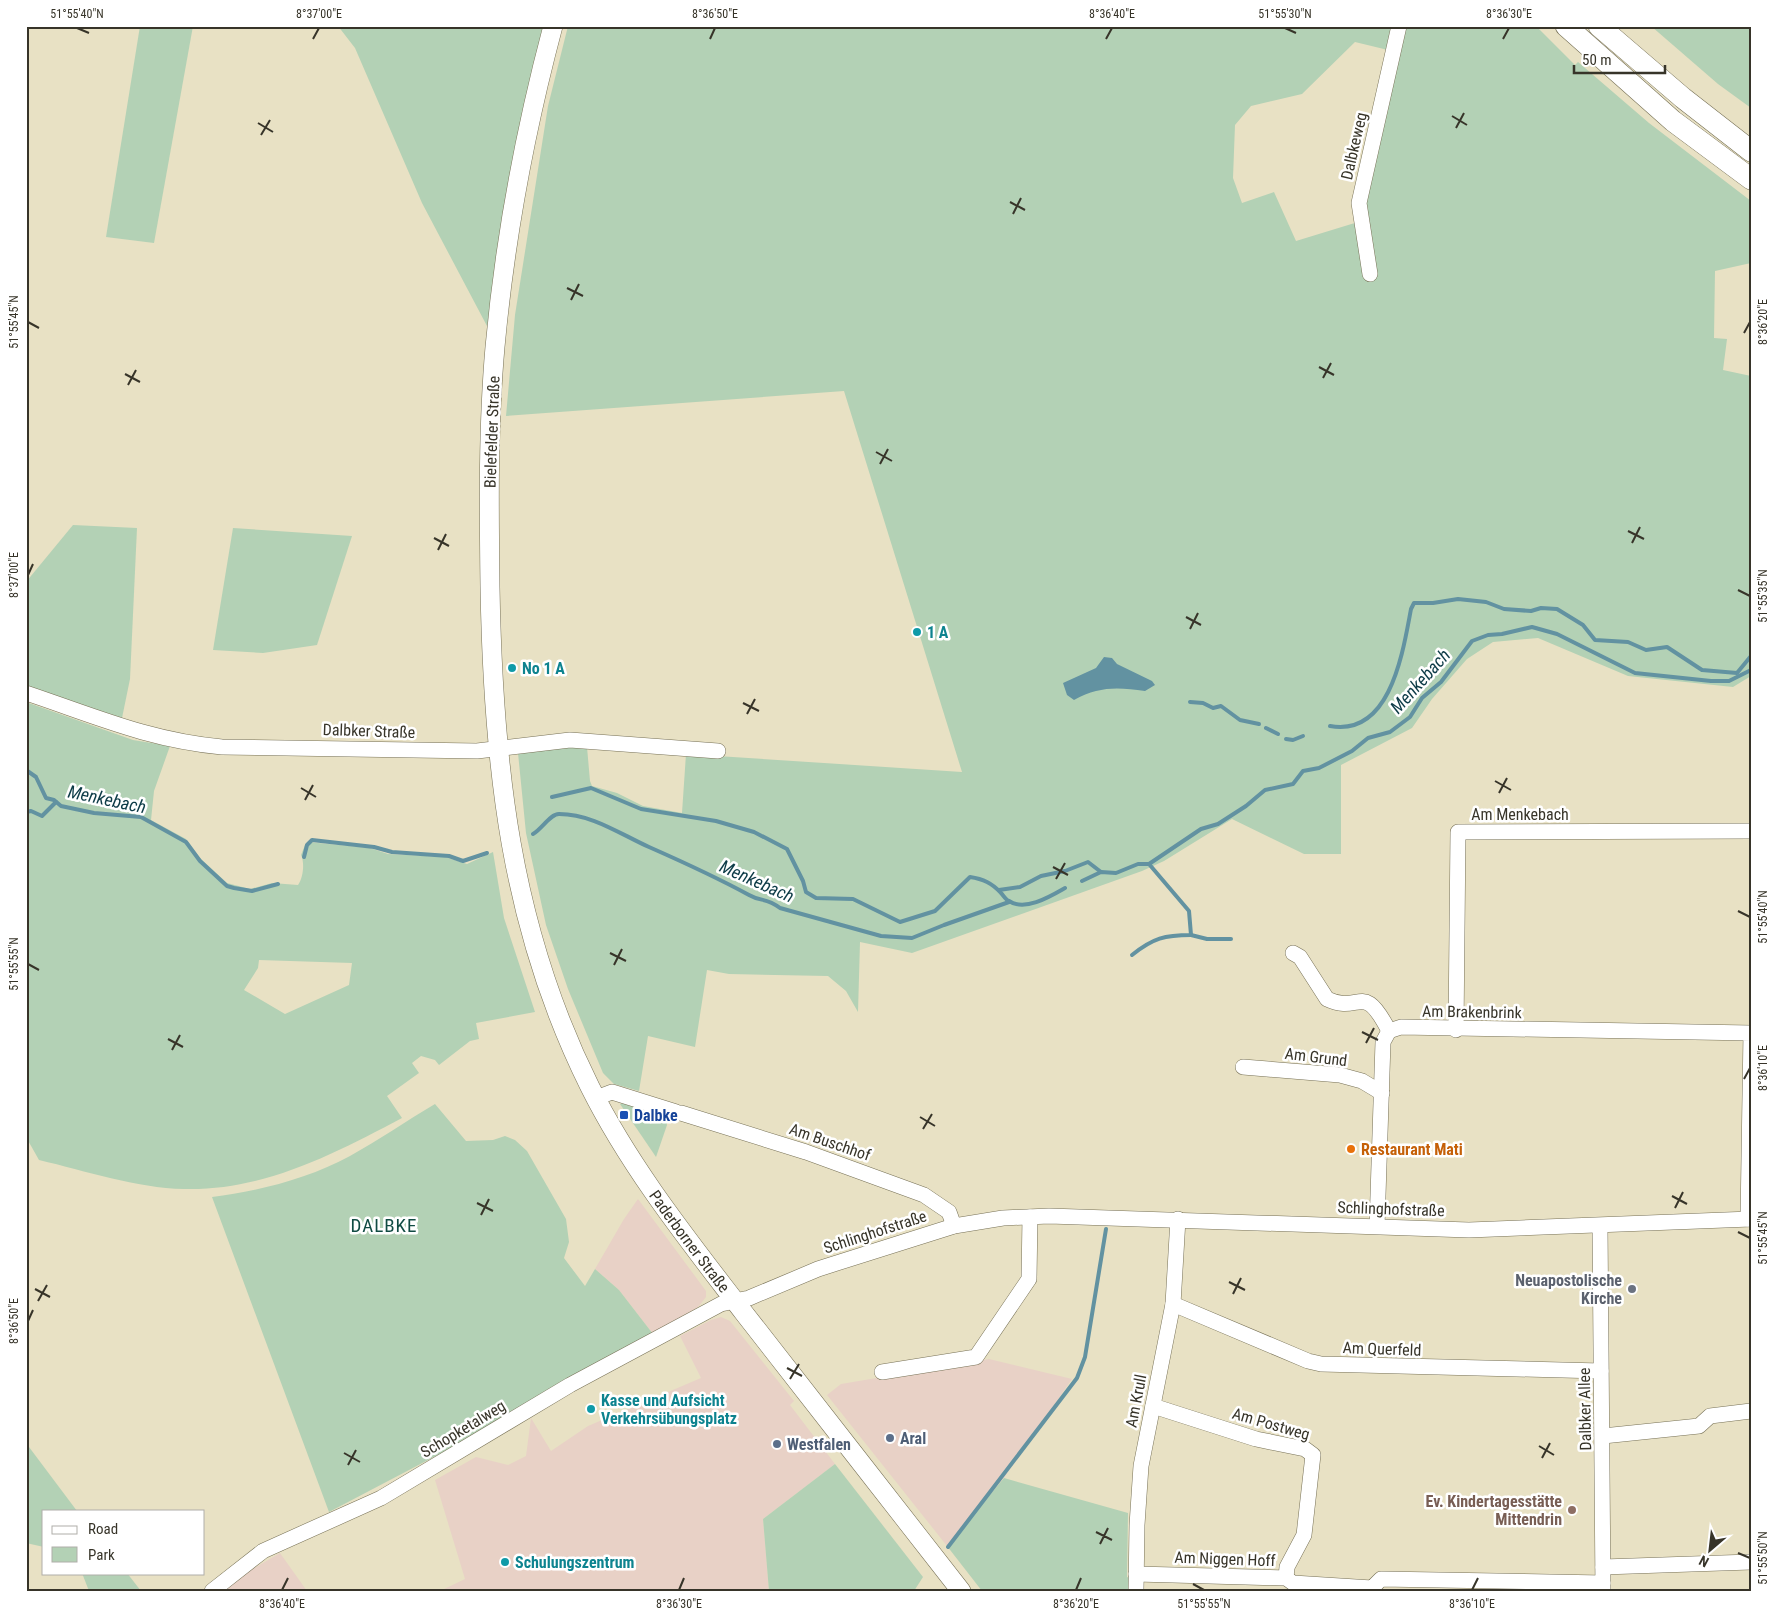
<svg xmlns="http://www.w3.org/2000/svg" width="1777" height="1617" font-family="'Roboto Condensed',sans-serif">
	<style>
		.commercial { fill: #e8d1c6 }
		.green { fill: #b3d1b5; fill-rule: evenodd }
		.water { fill: #6292a1 }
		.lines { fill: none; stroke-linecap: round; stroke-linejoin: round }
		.stream { stroke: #6292a1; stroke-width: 4 }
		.minor-casing { stroke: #777156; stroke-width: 16 }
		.major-casing { stroke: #777156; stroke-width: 20 }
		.highway-casing { stroke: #777156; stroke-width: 22 }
		.minor { stroke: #fff; stroke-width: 15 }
		.major { stroke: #fff; stroke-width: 19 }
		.highway { stroke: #fff; stroke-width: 21 }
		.ticks { fill: none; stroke: #373429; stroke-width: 2 }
		.culture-dot { fill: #0f9aa8; stroke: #fff; stroke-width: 2 }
		.transit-dot { fill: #1a4fb4; stroke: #fff; stroke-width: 2 }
		.food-dot { fill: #e8710a; stroke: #fff; stroke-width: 2 }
		.worship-dot { fill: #6b7280; stroke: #fff; stroke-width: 2 }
		.service-dot { fill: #5c6f8a; stroke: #fff; stroke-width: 2 }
		.education-dot { fill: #8d6e63; stroke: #fff; stroke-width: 2 }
		.labels { text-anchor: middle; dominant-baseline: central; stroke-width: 5; stroke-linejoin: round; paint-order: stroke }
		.street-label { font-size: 16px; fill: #373429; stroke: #fff }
		.culture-label { font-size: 16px; font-weight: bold; fill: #0d838f; stroke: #fff; text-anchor: start }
		.transit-label { font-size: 16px; font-weight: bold; fill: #164399; stroke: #fff; text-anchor: start }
		.food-label { font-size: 16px; font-weight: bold; fill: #c56008; stroke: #fff; text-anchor: start }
		.worship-label { font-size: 16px; font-weight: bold; fill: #5b616d; stroke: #fff; text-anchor: end }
		.service-label { font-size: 16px; font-weight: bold; fill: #4e5e75; stroke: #fff; text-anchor: start }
		.education-label { font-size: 16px; font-weight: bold; fill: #785e54; stroke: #fff; text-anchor: end }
		.water-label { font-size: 18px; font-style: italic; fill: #0d3b47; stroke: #fff }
		.quarter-label { font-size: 19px; letter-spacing: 1px; fill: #104b43; stroke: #fff }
		.neatline { fill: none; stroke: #373429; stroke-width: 2 }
		.ticks-label { font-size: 12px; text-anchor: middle; fill: #373429 }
	</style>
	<rect width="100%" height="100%" fill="#e8e1c4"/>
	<g class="commercial">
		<polygon points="638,1199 706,1291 706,1297 698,1307 653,1334 619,1290 595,1269 624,1219"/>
		<polygon points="721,1317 730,1321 794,1401 790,1405 835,1464 763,1519 769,1591 440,1591 465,1579 435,1480 476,1457 508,1465 526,1456 531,1418 551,1451 588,1426 701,1378 680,1336 711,1320"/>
		<polygon points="989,1359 1072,1379 1004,1478 947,1546 827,1395 841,1384"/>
		<polygon points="280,1553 307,1591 223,1591 239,1577"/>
	</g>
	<g class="green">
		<polygon points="140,26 193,26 154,243 106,237"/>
		<polygon points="338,26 549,26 530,103 487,326 422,203 355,48"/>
		<polygon points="568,26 1393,26 1388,50 1355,42 1302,94 1251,106 1235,125 1233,178 1242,203 1274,192 1296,241 1358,222 1404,26 1536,26 1575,65 1578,62 1649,123 1751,201 1751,263 1715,271 1714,338 1727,339 1723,370 1751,376 1751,676 1733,687 1628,676 1538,638 1493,642 1467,659 1432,699 1412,728 1341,765 1341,854 1304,854 1232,819 1164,861 1142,871 912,953 860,942 858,1012 846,991 828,976 729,974 707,970 695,1047 648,1036 639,1091 614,1084 603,1073 568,989 546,925 526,833 518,753 564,745 587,747 590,781 592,786 617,793 643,806 682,813 686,754 962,772 844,391 506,416 515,315 548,106"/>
		<polygon points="1651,26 1751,26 1751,108 1718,84"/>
		<polygon points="73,525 137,528 130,679 122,718 26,686 26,582"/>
		<polygon points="233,528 352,536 317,645 263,653 213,650"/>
		<path d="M26 702 133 740 170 746 154 791 151 820 186 839 200 858 227 883 250 889 272 883 298 885C303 878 305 863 301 855L305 845 308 842 370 848 388 854 445 857 467 864 493 852 504 918 535 1012 476 1023 479 1039 470 1041 439 1065 435 1060 421 1056 412 1063 419 1073 387 1096 402 1118C334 1154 264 1191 184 1189 136 1188 86 1171 39 1160L26 1137ZM259 960 352 963 349 985 285 1014 244 990 258 968Z"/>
		<polygon points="626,1102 664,1116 667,1125 656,1157 620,1104"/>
		<path d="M435 1104 466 1141 493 1140 505 1136 515 1140 527 1151 566 1219 569 1242 564 1258 585 1286 595 1269 619 1290 653 1334 470 1438 329 1512 212 1197C258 1191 308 1179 350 1156 379 1140 406 1121 435 1104Z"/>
		<polygon points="26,1443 77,1511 44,1511 44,1547 26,1543"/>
		<polygon points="835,1464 923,1577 914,1591 769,1591 763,1519"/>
		<polygon points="1004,1478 1128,1513 1127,1577 1132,1579 1132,1591 982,1591 947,1546"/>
		<polygon points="82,1573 127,1573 141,1591 89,1591"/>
	</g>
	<path class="water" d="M1104 657 1112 658 1117 664 1152 681 1155 685 1145 691C1118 687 1099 686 1074 700L1067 695 1063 683 1096 668Z"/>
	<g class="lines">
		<g class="stream">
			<polyline points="1190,702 1203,703 1213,708 1221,706 1240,720 1259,724"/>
			<path d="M1330 726C1391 737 1403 651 1411 609L1414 603H1433L1458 599 1486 602 1504 609 1531 611 1541 608 1557 609 1583 625 1595 640 1628 642 1646 650 1667 647 1702 670 1737 673 1751 656"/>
			<polyline points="1266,728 1278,734"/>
			<polyline points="1286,739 1293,740 1303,736"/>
			<polyline points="26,770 36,777 46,798 54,800 61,806 94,813 141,817 186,842 200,861 227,886 234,888 252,891 278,884"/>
			<path d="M552 797 591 788 641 809 716 821 754 832 787 849 803 881 806 892 816 898 853 899 900 922 935 911 970 877C983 879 992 883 1001 893 1003 895 1006 900 1009 901 1025 912 1051 896 1065 888"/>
			<polyline points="26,812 31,811 42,816 56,802"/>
			<path d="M533 834C542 829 550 814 559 814 592 814 620 834 649 847 683 862 716 877 749 895 761 902 766 897 780 908L881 936 912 938 944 925 1009 902"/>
			<polyline points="304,857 307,845 312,840 374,847 392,852 449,856 463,861 487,853"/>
			<polyline points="1082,881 1101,872 1116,873 1138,864 1149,864 1201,829 1218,824 1246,806 1265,790 1293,784 1303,771 1319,768 1352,751 1368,738 1390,732 1410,717 1422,698 1441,682 1472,641 1488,635 1502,634 1532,627 1557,634 1635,673 1711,681 1729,681 1751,670"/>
			<polyline points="999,890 1020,887 1041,876 1065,871 1088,862 1101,872"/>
			<polyline points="1191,935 1207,939 1231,939"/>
			<path d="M1132 955C1153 938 1165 935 1191 935L1189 911 1149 864"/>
			<polyline points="948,1547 1077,1378 1085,1357 1106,1229"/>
		</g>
		<g class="minor-casing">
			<g id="minor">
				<polyline points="1370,274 1359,203 1399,26"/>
				<path d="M26 693C95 716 148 740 222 747L477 751 570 740 718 751"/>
				<path d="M1293 953 1300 957 1327 999C1361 1015 1362 979 1389 1031"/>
				<polyline points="1456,1030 1458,832 1751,831"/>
				<polyline points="1243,1067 1340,1075 1362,1081 1382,1093"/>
				<polyline points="596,1098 612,1092 676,1112"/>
				<polyline points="681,1113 806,1152 924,1195 949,1212 954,1226"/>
				<polyline points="1377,1226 1383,1042 1389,1031 1401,1027 1751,1033 1748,1219"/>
				<polyline points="1600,1226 1603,1591"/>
				<polyline points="1173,1304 1308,1361 1321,1364 1601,1371"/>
				<polyline points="882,1372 976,1357 1029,1279 1030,1217"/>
				<polyline points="1153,1406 1256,1439 1305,1449 1313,1455 1304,1535 1287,1567 1286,1578"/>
				<polyline points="1603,1436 1699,1426 1710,1416 1751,1411"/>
				<polyline points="1603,1567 1751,1562"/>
				<polyline points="1136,1574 1286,1578 1293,1583 1372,1588 1381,1579 1603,1583"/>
				<polyline points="212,1591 263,1551 381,1498 570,1385 721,1304 749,1298 818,1269 954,1226 1003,1218 1049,1216 1469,1230 1751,1219"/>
				<polyline points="1136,1591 1137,1525 1141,1466 1173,1304 1178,1219"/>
			</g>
		</g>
		<g class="major-casing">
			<g id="major">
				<path id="s1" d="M553 26C525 131 505 238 495 347 488 426 489 507 490 587 493 763 510 927 590 1087 631 1169 689 1241 744 1313 816 1406 889 1498 961 1591"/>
			</g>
		</g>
		<g class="highway-casing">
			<g id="highway">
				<polyline points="1566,26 1673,121 1751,179"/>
				<polyline points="1599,26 1683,98 1751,151"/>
			</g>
		</g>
		<use href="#minor" class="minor"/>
		<use href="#major" class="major"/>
		<use href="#highway" class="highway"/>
	</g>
	<path class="ticks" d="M77 28 89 33M1285 28 1296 33M313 39 319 28M710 39 715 28M1106 39 1112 28M1503 39 1509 28M1452 116 1467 125M258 123 273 132M1456 128 1464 113M261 135 270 120M1010 202 1025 210M1013 214 1021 198M567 288 583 296M571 300 579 284M28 322 39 328M1744 333 1750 322M1319 367 1334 375M125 374 140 382M1323 378 1331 363M128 385 136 370M876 452 892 461M880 464 888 449M1628 531 1644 539M434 538 449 546M1632 543 1640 527M438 550 446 534M28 575 33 564M1738 590 1750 596M1186 617 1201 625M1190 629 1198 613M743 703 759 711M747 714 755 699M1495 781 1511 790M301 788 316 797M1499 793 1507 778M305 800 313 785M1053 867 1068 875M1056 879 1065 863M1738 911 1750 917M610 953 626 961M28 964 39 970M614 965 622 949M1362 1032 1378 1040M168 1039 183 1047M1366 1043 1374 1028M172 1050 180 1035M1744 1079 1750 1068M920 1117 935 1126M923 1129 932 1114M1672 1196 1687 1204M477 1203 493 1211M1675 1208 1683 1192M481 1215 489 1199M1738 1232 1750 1238M1229 1282 1245 1290M35 1289 50 1297M1233 1294 1241 1278M38 1301 47 1285M28 1321 33 1310M787 1368 802 1376M790 1379 799 1364M1539 1446 1554 1455M344 1453 360 1462M1542 1458 1550 1443M348 1465 356 1450M1096 1532 1112 1540M1100 1544 1108 1528M1738 1553 1750 1558M1193 1584 1204 1590M282 1590 288 1578M679 1590 684 1578M1076 1590 1081 1578M1472 1590 1478 1578"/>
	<g class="culture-dot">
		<circle cx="917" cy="632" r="5"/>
		<circle cx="512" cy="668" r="5"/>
		<circle cx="591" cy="1409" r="5"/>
		<circle cx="505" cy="1562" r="5"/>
	</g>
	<rect class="transit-dot" x="619" y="1110" width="10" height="10" rx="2.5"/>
	<circle class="food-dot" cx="1351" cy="1149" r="5"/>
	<circle class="worship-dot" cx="1632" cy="1289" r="5"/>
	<g class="service-dot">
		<circle cx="890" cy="1438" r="5"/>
		<circle cx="777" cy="1444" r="5"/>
	</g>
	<circle class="education-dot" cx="1572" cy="1510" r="5"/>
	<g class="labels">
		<g class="street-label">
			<text transform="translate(1354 146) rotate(-77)">Dalbkeweg</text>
			<text transform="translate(492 432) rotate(-88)">Bielefelder Straße</text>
			<text transform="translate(369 731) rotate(2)">Dalbker Straße</text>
			<text x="1520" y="814">Am Menkebach</text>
			<text transform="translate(1472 1012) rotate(1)">Am Brakenbrink</text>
			<text transform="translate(1316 1057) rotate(7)">Am Grund</text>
			<text transform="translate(830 1142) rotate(19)">Am Buschhof</text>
			<text transform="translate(1391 1209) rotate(2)">Schlinghofstraße</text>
			<text transform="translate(875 1232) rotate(-18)">Schlinghofstraße</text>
			<text stroke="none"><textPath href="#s1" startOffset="1265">Paderborner Straße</textPath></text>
			<text transform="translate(1382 1349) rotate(2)">Am Querfeld</text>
			<text transform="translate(1136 1401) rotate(-79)">Am Krull</text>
			<text transform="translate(1585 1409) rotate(-91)">Dalbker Allee</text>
			<text transform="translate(1271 1424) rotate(16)">Am Postweg</text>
			<text transform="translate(463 1429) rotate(-31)">Schopketalweg</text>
			<text transform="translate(1225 1559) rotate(2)">Am Niggen Hoff</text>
		</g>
		<g class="culture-label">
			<text x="927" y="632">1 A</text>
			<text x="522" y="668">No 1 A</text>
			<text x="601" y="1400">Kasse und Aufsicht<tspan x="601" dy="18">Verkehrsübungsplatz</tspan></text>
			<text x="515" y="1562">Schulungszentrum</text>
		</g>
		<g class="transit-label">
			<text x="634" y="1115">Dalbke</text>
		</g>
		<g class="food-label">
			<text x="1361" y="1149">Restaurant Mati</text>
		</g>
		<g class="worship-label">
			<text x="1622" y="1280">Neuapostolische<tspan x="1622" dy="18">Kirche</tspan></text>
		</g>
		<g class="service-label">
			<text x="900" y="1438">Aral</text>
			<text x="787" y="1444">Westfalen</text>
		</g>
		<g class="education-label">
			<text x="1562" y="1501">Ev. Kindertagesstätte<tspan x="1562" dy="18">Mittendrin</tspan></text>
		</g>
		<g class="water-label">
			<text transform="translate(1420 681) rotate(-48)">Menkebach</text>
			<text transform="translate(107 799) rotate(12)">Menkebach</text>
			<text transform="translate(757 881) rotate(24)">Menkebach</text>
		</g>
		<g class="quarter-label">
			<text x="384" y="1225">DALBKE</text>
		</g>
	</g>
	<rect width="1777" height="1617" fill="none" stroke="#ffffff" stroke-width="55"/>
	<rect x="42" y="1510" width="162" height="65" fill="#ffffff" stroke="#afaea9"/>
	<rect x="52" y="1526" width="25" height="8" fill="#ffffff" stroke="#afaea9"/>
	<text x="88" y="1534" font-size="15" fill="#373429">Road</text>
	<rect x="52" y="1547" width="25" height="15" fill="#b3d1b5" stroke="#afaea9"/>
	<text x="88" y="1560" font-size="15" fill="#373429">Park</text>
	<g transform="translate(1710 1550) rotate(208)" stroke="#ffffff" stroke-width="4" paint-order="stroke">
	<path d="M0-4L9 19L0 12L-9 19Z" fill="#373429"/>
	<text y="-8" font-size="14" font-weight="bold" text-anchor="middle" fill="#373429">N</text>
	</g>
	<path d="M1574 65v8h91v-8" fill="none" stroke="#373429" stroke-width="2.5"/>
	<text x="1582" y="65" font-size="15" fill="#373429" stroke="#ffffff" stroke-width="4" paint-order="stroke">50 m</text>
	<rect x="28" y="28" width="1722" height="1562" class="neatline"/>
	<g class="ticks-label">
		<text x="77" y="18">51°55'40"N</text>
		<text x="319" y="18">8°37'00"E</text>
		<text x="715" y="18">8°36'50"E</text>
		<text x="1112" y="18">8°36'40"E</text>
		<text x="1285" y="18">51°55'30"N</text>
		<text x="1509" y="18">8°36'30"E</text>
		<text transform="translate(1763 322) rotate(-90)" y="4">8°36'20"E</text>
		<text transform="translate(14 322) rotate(-90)" y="4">51°55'45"N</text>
		<text transform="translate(14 575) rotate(-90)" y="4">8°37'00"E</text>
		<text transform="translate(1763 596) rotate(-90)" y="4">51°55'35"N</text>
		<text transform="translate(1763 917) rotate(-90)" y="4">51°55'40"N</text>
		<text transform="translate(14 964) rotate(-90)" y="4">51°55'55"N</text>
		<text transform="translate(1763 1068) rotate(-90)" y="4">8°36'10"E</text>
		<text transform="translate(1763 1238) rotate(-90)" y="4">51°55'45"N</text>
		<text transform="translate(14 1321) rotate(-90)" y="4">8°36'50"E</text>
		<text transform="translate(1763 1558) rotate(-90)" y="4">51°55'50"N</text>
		<text x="282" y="1608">8°36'40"E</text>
		<text x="679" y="1608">8°36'30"E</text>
		<text x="1076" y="1608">8°36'20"E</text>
		<text x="1204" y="1608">51°55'55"N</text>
		<text x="1472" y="1608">8°36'10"E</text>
	</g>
</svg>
